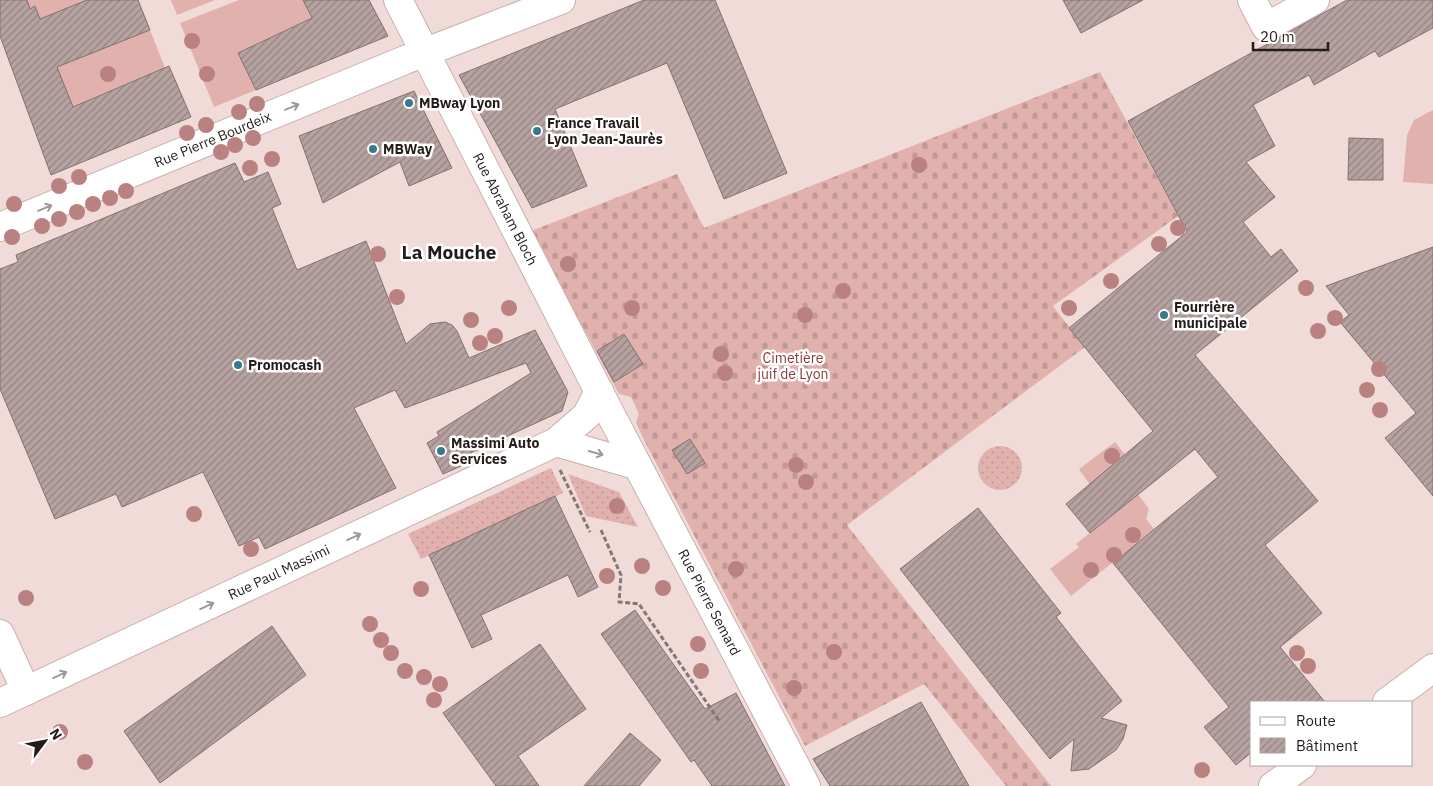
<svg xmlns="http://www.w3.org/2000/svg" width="1433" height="786" font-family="'IBM Plex Sans',sans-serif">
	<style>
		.grass { fill: url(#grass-dots) }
		.cemetery { fill: url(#cemetery-stones) }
		.garden { fill: #e1b1ae }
		.building { fill: url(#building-hatch); stroke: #84706f }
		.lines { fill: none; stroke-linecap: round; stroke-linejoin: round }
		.minor-casing { stroke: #c5b0ae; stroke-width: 30 }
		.path { stroke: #857775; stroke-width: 3; stroke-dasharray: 5 2.5; stroke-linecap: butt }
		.minor { stroke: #fff; stroke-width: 28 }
		.tree { fill: #b98281 }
		.oneway { stroke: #9c9998 }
		.poi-dot { fill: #377a8b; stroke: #fff; stroke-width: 2 }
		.labels { text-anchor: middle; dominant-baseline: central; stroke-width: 5; stroke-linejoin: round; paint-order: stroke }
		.poi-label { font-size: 14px; font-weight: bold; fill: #231c1b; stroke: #fff; text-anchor: start }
		.street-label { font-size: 14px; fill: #231c1b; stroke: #fff }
		.park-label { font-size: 14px; fill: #8b3a39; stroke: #fff }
		.district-label { font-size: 19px; font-weight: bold; fill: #231c1b; stroke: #fff }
	</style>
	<defs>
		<pattern id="grass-dots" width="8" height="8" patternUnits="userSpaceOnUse" patternTransform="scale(1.25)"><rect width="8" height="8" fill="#e1b1ae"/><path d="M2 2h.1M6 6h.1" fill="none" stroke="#c19895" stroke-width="1.8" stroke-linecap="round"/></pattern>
		<pattern id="cemetery-stones" width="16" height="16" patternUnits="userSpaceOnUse" patternTransform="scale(1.25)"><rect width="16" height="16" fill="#e1b1ae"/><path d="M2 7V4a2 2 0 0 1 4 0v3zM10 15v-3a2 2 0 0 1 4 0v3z" fill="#c19895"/></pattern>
		<pattern id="building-hatch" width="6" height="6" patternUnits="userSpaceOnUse" patternTransform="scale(1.25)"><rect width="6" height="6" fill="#b6a2a0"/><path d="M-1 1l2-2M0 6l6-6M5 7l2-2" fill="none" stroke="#948382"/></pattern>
	</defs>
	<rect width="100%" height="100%" fill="#f1dbd9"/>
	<g class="grass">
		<circle cx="1000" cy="468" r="22"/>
		<polygon points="551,468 563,493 421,559 408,534"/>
		<polygon points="568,474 619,492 638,527 586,516"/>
	</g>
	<polygon class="cemetery" points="1100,72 1178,216 1053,306 1085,347 847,525 1051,786 1006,786 924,684 805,746 645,442 636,423 639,414 631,397 619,394 531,231 677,174 704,228"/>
	<g class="garden">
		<polygon points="27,0 87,0 72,7 150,30 165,68 95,97 70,120 58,70 53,72 36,7 30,9"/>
		<polygon points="171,0 215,0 177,15"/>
		<polygon points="239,0 303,0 311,18 238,53 256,90 214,107 180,23"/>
		<polygon points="1433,110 1433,184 1403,182 1407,135 1414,120"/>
		<polygon points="1115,442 1145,479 1134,489 1149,509 1146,519 1154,529 1071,596 1050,569 1079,547 1076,544 1122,507 1090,485 1079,469"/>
	</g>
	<g class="building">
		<polygon points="0,0 27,0 30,9 35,6 40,19 87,0 138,0 150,30 57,67 73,107 169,66 191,117 51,175 0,36"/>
		<polygon points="303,0 369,0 388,36 256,90 238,53 312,18"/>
		<polygon points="644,0 715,0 787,173 724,199 667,63 555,109 587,186 532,208 459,75"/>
		<polygon points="1063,0 1143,0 1081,33"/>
		<polygon points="1347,0 1433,0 1433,28 1379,57 1375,51 1314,85 1309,75 1253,105 1275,146 1246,162 1275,197 1243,222 1271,257 1281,249 1298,271 1195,355 1318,501 1265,545 1322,613 1280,647 1325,702 1252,702 1252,752 1236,765 1204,727 1229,707 1113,563 1218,477 1195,449 1090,533 1066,504 1153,431 1069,328 1187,232 1128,121"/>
		<polygon points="414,91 452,168 409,186 400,162 323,203 299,136"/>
		<polygon points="1349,138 1383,139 1383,180 1348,180"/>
		<polygon points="235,163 244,182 268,172 281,204 272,208 297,270 366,241 406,344 430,324 445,322 452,325 457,331 469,358 535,330 568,392 562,411 464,456 468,463 443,474 427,443 439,436 437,432 531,373 526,363 405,408 395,390 354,408 396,488 265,549 259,537 239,546 203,472 122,507 116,494 55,519 0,389 0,269 18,262 16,255"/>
		<polygon points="1433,247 1433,496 1385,438 1416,413 1340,322 1349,315 1326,286"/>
		<polygon points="624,334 643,364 614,382 597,351"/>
		<polygon points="690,439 705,463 687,474 672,450"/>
		<polygon points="555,496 598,587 578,597 568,575 481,615 492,639 472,648 429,555"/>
		<polygon points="978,508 1061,613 1056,617 1122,701 1101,718 1127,725 1123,739 1116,750 1089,769 1071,771 1074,739 1050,759 900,569"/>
		<polygon points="635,610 705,709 736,693 785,786 712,786 694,760 691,762 601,634"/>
		<polygon points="272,626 306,675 160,783 124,731"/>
		<polygon points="540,644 586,709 518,756 539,786 496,786 443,713"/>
		<polygon points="921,702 969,786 830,786 813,759"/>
		<polygon points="630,733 661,760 639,786 584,786"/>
	</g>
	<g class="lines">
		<g class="minor-casing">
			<g id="minor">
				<path id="s1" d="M398 0 612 417 806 786"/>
				<polyline points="1252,0 1266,27 1315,0"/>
				<path id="s2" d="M0 227 405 60 561 0"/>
				<polyline points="556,442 636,465"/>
				<polyline points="0,634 26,691"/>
				<polyline points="1387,702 1433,668"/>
				<path id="s3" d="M0 703 556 442 587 415 599 391"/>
				<polyline points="1273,786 1302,765"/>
			</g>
		</g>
		<g class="path">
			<polyline points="560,470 590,532"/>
			<polyline points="601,530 621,575 619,602 639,604 720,722"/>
		</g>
		<use href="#minor" class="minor"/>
	</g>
	<g class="tree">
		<circle cx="192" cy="41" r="8"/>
		<circle cx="108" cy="74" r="8"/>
		<circle cx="207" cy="74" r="8"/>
		<circle cx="257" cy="104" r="8"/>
		<circle cx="239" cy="112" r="8"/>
		<circle cx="206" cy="125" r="8"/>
		<circle cx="187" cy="133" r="8"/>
		<circle cx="253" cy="138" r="8"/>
		<circle cx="235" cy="145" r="8"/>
		<circle cx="221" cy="152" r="8"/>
		<circle cx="272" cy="159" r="8"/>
		<circle cx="919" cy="165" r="8"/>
		<circle cx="250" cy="168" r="8"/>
		<circle cx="79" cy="177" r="8"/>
		<circle cx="59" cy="186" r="8"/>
		<circle cx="126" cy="191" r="8"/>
		<circle cx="110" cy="198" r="8"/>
		<circle cx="14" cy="204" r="8"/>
		<circle cx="93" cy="204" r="8"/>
		<circle cx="77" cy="212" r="8"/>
		<circle cx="59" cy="219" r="8"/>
		<circle cx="42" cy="226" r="8"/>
		<circle cx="1178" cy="228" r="8"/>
		<circle cx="12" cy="237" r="8"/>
		<circle cx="1159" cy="244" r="8"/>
		<circle cx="378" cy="254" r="8"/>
		<circle cx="568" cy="264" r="8"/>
		<circle cx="1111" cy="281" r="8"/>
		<circle cx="1306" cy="288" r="8"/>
		<circle cx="843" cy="291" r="8"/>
		<circle cx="397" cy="297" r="8"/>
		<circle cx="509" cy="308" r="8"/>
		<circle cx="632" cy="308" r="8"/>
		<circle cx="1069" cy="308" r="8"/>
		<circle cx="805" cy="315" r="8"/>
		<circle cx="1335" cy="318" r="8"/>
		<circle cx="471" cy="320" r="8"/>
		<circle cx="1318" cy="331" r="8"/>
		<circle cx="495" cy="336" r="8"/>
		<circle cx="480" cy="343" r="8"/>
		<circle cx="721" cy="354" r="8"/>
		<circle cx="1379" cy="369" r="8"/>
		<circle cx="725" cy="373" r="8"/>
		<circle cx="1367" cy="390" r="8"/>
		<circle cx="1380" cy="410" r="8"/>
		<circle cx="1112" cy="456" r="8"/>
		<circle cx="796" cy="465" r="8"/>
		<circle cx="806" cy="482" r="8"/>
		<circle cx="617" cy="506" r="8"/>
		<circle cx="194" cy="514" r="8"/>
		<circle cx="1133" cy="535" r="8"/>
		<circle cx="251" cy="549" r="8"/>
		<circle cx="1114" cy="555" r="8"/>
		<circle cx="642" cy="566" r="8"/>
		<circle cx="736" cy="569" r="8"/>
		<circle cx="1091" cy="570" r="8"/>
		<circle cx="607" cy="576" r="8"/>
		<circle cx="663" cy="588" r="8"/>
		<circle cx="421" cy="589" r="8"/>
		<circle cx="26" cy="598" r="8"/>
		<circle cx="370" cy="624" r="8"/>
		<circle cx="381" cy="640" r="8"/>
		<circle cx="698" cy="644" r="8"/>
		<circle cx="834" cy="652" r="8"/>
		<circle cx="391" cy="653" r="8"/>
		<circle cx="1297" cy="653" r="8"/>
		<circle cx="1308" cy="666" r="8"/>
		<circle cx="405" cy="671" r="8"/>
		<circle cx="701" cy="671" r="8"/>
		<circle cx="424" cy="677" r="8"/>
		<circle cx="440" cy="684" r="8"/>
		<circle cx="794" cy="688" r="8"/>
		<circle cx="434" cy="700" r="8"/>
		<circle cx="60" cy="732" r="8"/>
		<circle cx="85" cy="762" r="8"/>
		<circle cx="1202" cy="770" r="8"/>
	</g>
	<defs><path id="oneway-shaft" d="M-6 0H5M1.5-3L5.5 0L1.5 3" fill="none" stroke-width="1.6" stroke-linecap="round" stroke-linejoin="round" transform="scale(1.25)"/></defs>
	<g class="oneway">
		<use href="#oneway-shaft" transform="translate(292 107) rotate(-22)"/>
		<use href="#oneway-shaft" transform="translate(45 208) rotate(-22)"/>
		<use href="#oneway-shaft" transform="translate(596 453) rotate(16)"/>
		<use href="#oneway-shaft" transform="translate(354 537) rotate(-25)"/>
		<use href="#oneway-shaft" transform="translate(207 606) rotate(-25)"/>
		<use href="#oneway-shaft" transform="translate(60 675) rotate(-25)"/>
	</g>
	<g class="poi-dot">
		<circle cx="409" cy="103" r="5"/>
		<circle cx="537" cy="131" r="5"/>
		<circle cx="373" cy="149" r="5"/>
		<circle cx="1164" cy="315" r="5"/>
		<circle cx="238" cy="365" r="5"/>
		<circle cx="441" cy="451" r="5"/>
	</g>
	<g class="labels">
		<g class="poi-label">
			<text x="419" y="103">MBway Lyon</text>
			<text x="547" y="123">France Travail<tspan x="547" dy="16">Lyon Jean-Jaurès</tspan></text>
			<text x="383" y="149">MBWay</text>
			<text x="1174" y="307">Fourrière<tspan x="1174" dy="16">municipale</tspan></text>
			<text x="248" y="365">Promocash</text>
			<text x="451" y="443">Massimi Auto<tspan x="451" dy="16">Services</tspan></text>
		</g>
		<g class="street-label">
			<text stroke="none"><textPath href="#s2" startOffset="230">Rue Pierre Bourdeix</textPath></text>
			<text stroke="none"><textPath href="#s1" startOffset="235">Rue Abraham Bloch</textPath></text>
			<text stroke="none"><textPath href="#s3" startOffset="308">Rue Paul Massimi</textPath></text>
			<text stroke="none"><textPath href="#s1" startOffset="678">Rue Pierre Semard</textPath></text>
		</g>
		<g class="park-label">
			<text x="793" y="358">Cimetière<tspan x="793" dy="16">juif de Lyon</tspan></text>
		</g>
		<g class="district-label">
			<text x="449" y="252">La Mouche</text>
		</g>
	</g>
	<rect x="1250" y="701" width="162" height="65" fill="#ffffff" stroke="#a7a4a4"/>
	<rect x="1260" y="717" width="25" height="8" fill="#ffffff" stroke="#a7a4a4"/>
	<text x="1296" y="726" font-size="15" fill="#231c1b">Route</text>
	<rect x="1260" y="738" width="25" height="15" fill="url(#building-hatch)" stroke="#a7a4a4"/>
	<text x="1296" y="751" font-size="15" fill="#231c1b">Bâtiment</text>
	<g transform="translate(45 741) rotate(58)" stroke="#ffffff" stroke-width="4" paint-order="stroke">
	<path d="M0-4L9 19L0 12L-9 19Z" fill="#231c1b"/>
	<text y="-8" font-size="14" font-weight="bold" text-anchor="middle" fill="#231c1b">N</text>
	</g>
	<path d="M1253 42v8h75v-8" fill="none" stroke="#231c1b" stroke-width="2.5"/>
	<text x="1260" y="42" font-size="15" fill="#231c1b" stroke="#ffffff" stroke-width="4" paint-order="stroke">20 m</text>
</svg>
